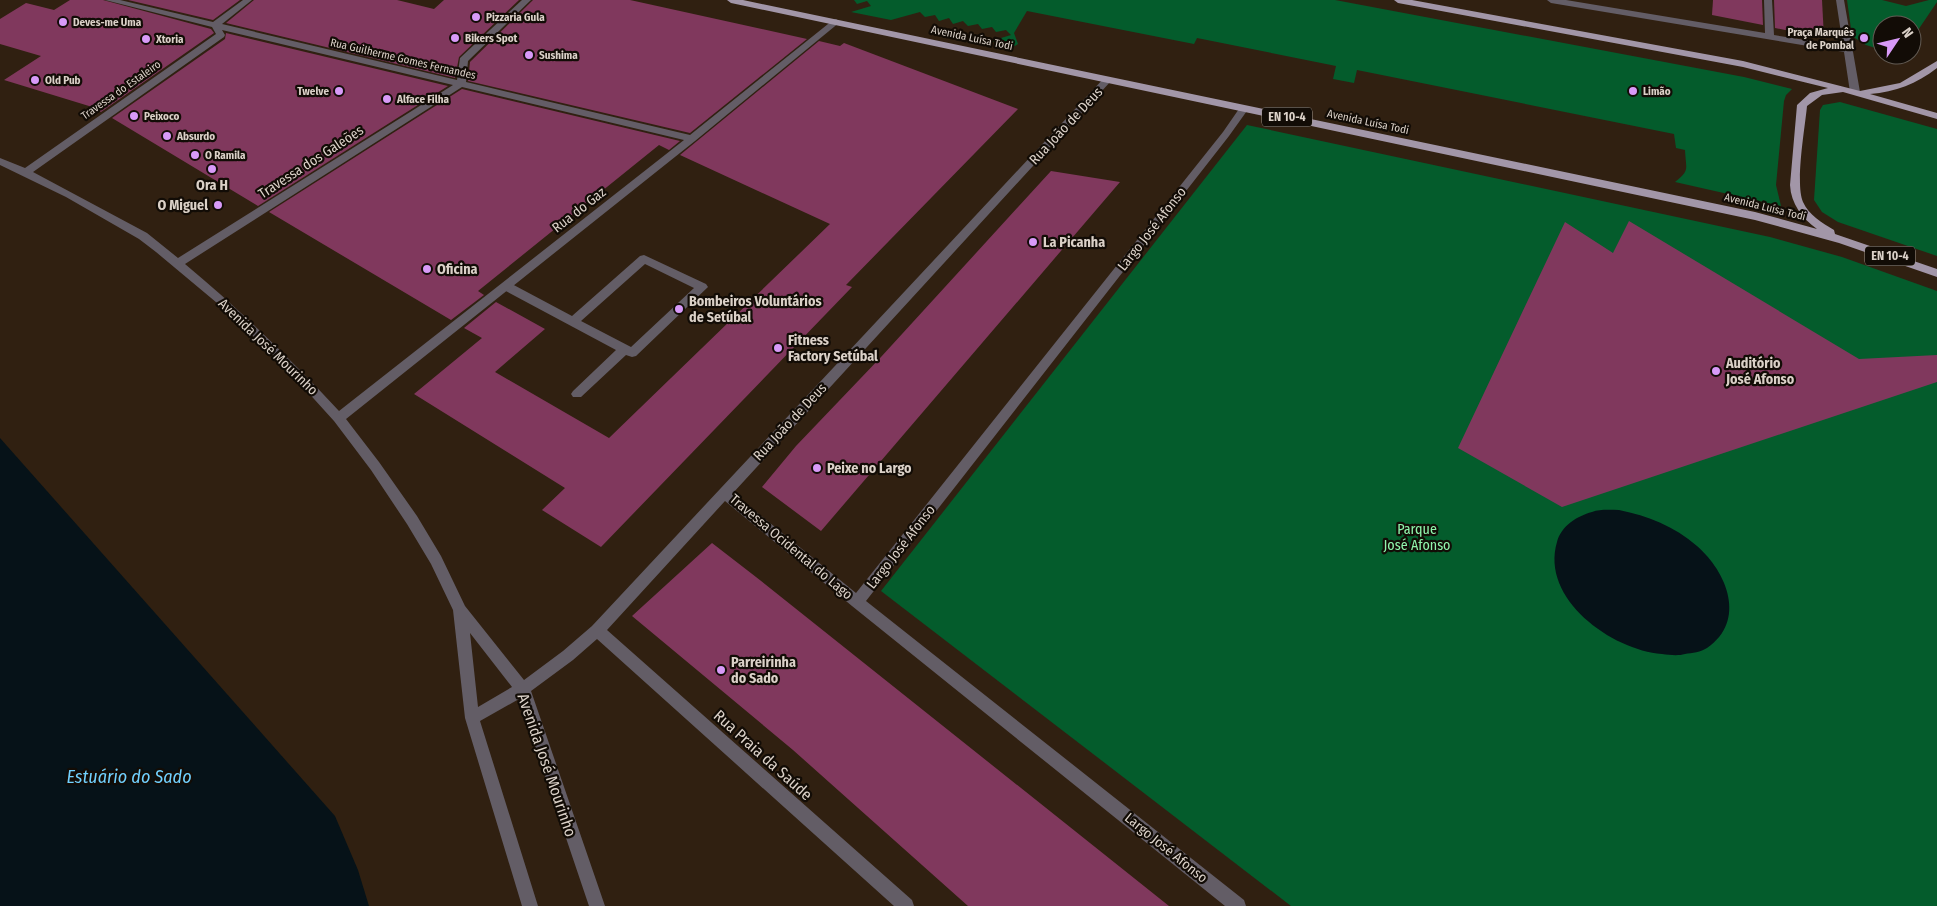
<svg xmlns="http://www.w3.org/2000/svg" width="1937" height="906" font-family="'Fira Sans Condensed',sans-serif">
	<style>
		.green { fill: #045c2c }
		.water { fill: #061218 }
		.building { fill: #80385d }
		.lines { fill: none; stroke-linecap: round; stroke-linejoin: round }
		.lane { fill: #635d66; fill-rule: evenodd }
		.street { fill: #635d66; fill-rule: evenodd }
		.primary { fill: #a296a8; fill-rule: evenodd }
		.poi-dot { fill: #d89af8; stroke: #120c06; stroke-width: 2 }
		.labels { text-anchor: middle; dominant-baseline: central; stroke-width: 4.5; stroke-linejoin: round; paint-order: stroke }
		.far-poi-label { font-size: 11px; font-weight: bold; fill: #dbd1c8; stroke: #120c06; text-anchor: start }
		.far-street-label { font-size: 11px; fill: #dbd1c8; stroke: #120c06 }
		.shield { fill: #120c06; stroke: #9f968e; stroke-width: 1 }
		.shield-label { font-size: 12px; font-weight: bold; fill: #dbd1c8 }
		.street-label { font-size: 14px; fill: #dbd1c8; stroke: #120c06 }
		.poi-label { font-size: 14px; font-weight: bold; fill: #dbd1c8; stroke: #120c06; text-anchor: start }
		.park-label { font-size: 14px; fill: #90f6ad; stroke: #120c06 }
		.near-street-label { font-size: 16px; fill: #dbd1c8; stroke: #120c06 }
		.near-water-label { font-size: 18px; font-style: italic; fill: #71d1ff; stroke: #120c06 }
	</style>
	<rect width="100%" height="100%" fill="#302011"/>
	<g class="green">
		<path d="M854 0H1335L1744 77 1792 89 1786 95 1784 101 1776 185 1781 206 1675 182C1690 170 1686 170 1685 150L1676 148 1674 134 1357 70 1354 83 1333 79 1336 66 1197 38 1194 44 1027 11 1014 33 1018 44 1015 46 991 41 1011 35 1006 30 996 32 992 27 982 29 978 24 968 26 963 21 953 24 949 18 939 21 935 15 925 17 920 12 891 20 851 12 871 6 867 1 857 4Z"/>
		<polygon points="1847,0 1882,0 1906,6 1929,0 1937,0 1937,2 1912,39 1912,25 1882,25 1882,50 1866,45 1852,36"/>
		<polygon points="1840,102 1937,129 1937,256 1838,222 1822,212 1814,200 1820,110 1823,105"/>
		<polygon points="1247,125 1770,237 1842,257 1937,291 1937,906 1291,906 881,591"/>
	</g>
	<g class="water">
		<polygon points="0,438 335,816 358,870 369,906 0,906"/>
		<path d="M1619 510C1648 516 1674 526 1697 546 1727 572 1747 621 1707 648 1701 652 1692 653 1685 654 1678 656 1670 655 1662 654 1612 650 1540 599 1557 542 1561 526 1577 516 1592 512 1600 509 1610 510 1619 510Z"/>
	</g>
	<g class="building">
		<polygon points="70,0 103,0 211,29 214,33 101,112 89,106 4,80 41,56 0,44 0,19 26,3 54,10"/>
		<polygon points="128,0 240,0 213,20"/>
		<polygon points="254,0 397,0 434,9 444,0 519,0 459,57 455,78 226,23"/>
		<polygon points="533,0 630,0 807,39 690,133 468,81 470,62"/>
		<polygon points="1713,0 1762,0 1763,25 1712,15"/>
		<polygon points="1774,0 1822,0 1824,38 1775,28"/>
		<polygon points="226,33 448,86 258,206 112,118 225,39"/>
		<polygon points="819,41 840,46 844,43 1018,109 846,285 852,287 601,547 542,510 565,488 414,394 482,338 464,328 496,302 545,329 495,372 609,438 830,224 680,155"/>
		<polygon points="462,89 680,141 669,150 659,145 478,291 484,295 451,320 269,212"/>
		<polygon points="1051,171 1120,182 821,531 762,487 796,446 881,357"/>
		<polygon points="1629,221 1859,359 1937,355 1937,382 1562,507 1458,448 1565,222 1613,253"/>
		<polygon points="712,543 756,577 1169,906 968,906 793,750 632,616"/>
	</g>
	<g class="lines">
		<path class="lane" d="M644 255 706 284 708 287 636 356 632 357 626 355 581 397H573L571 394 573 391 616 350 502 289 500 286 506 282 510 283 572 316 640 256ZM645 264 694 288 631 347 581 321Z"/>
		<g class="street">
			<path d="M105 0H120L213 22 243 0H252L222 24 457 80 460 58 522 0H531L468 61 466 82 690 135 833 20 836 19 840 22 695 141 346 419 379 462 417 516 441 556 465 606 524 680 563 651 592 626 1105 77H1111V81L733 493 856 593 1223 132 1241 106H1247L1249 108 1229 136 866 601 1244 900 1246 906H1225L852 606 725 501 607 630 912 900 914 906H894L597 639 573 660 531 691 605 906H589L519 699 480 721 538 906H522L465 718 453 610 431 564 407 524 371 470 334 421 285 367 229 313 156 252 139 239 66 197 0 165V158L25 168 216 34 212 27ZM222 30 453 85 178 258 147 233 33 172 224 37 225 35ZM462 87 684 140 339 411C290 358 240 310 185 264ZM470 633 512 687 478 707Z"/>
			<polygon points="1547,0 1566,0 1765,33 1764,0 1772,0 1774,35 1843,46 1836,0 1844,0 1860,92 1855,95 1850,92 1844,52 1551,3"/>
		</g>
		<path class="primary" d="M727 0H743L1755 212 1817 229C1802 218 1791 204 1790 185L1797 105 1810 93 1828 88 1743 67 1398 3 1394 0H1412L1743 61 1860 91 1900 83 1937 61V68C1916 84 1896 92 1870 94L1937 113V119L1843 92 1822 95 1807 106C1805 128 1795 183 1803 202 1809 215 1822 223 1834 230L1835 234 1937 269V277L1839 243 1755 220 731 3Z"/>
	</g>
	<g class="poi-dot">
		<circle cx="476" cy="17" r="5"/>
		<circle cx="63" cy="22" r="5"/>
		<circle cx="455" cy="38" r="5"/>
		<circle cx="1864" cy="38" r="5"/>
		<circle cx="146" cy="39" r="5"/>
		<circle cx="529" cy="55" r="5"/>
		<circle cx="35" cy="80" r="5"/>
		<circle cx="339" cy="91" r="5"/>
		<circle cx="1633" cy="91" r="5"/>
		<circle cx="387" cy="99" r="5"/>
		<circle cx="134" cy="116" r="5"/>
		<circle cx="167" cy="136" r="5"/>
		<circle cx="195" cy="155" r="5"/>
		<circle cx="212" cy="169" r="5"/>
		<circle cx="218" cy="205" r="5"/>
		<circle cx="1033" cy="242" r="5"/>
		<circle cx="427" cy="269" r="5"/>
		<circle cx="679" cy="309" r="5"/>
		<circle cx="778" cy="348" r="5"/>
		<circle cx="1716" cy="371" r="5"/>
		<circle cx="817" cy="468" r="5"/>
		<circle cx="721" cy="670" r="5"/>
	</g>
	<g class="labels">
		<g class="far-poi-label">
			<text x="486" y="17">Pizzaria Gula</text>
			<text x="73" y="22">Deves-me Uma</text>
			<text x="1854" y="32" text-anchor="end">Praça Marquês<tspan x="1854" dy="13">de Pombal</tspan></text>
			<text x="465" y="38">Bikers Spot</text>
			<text x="156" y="39">Xtoria</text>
			<text x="539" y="55">Sushima</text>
			<text x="45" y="80">Old Pub</text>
			<text x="329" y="91" text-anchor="end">Twelve</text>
			<text x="1643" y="91">Limão</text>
			<text x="397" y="99">Alface Filha</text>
			<text x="144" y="116">Peixoco</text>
			<text x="177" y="136">Absurdo</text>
			<text x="205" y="155">O Ramila</text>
		</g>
		<g class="far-street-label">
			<text transform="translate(972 38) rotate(12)">Avenida Luísa Todi</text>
			<text transform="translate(403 59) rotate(13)">Rua Guilherme Gomes Fernandes</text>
			<text transform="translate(121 90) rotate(-35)">Travessa do Estaleiro</text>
			<text transform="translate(1368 122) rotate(12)">Avenida Luísa Todi</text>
			<text transform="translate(1765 207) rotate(14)">Avenida Luísa Todi</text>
		</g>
		<g class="shield">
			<rect x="1262" y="107.5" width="50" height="19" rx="4"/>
			<rect x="1865" y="246.5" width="50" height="19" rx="4"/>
		</g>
		<g class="shield-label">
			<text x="1287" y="117">EN 10-4</text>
			<text x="1890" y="256">EN 10-4</text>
		</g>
		<g class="street-label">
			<text transform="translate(1066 126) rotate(-47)">Rua João de Deus</text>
			<text transform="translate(311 162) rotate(-33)">Travessa dos Galeões</text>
			<text transform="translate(579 210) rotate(-38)">Rua do Gaz</text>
			<text transform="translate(1152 229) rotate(-52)">Largo José Afonso</text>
			<text transform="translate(268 347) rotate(44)">Avenida José Mourinho</text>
			<text transform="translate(790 422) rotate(-47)">Rua João de Deus</text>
			<text transform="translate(791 547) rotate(40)">Travessa Ocidental do Lago</text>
			<text transform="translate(901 547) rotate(-52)">Largo José Afonso</text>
			<text transform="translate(1166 848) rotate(39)">Largo José Afonso</text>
		</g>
		<g class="poi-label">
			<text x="212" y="185" text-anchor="middle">Ora H</text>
			<text x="208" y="205" text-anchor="end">O Miguel</text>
			<text x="1043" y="242">La Picanha</text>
			<text x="437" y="269">Oficina</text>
			<text x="689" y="301">Bombeiros Voluntários<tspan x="689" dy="16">de Setúbal</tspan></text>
			<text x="788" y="340">Fitness<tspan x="788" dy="16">Factory Setúbal</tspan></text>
			<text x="1726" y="363">Auditório<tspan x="1726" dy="16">José Afonso</tspan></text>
			<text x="827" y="468">Peixe no Largo</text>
			<text x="731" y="662">Parreirinha<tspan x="731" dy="16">do Sado</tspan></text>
		</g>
		<g class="park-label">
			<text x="1417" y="529">Parque<tspan x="1417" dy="16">José Afonso</tspan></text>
		</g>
		<g class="near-street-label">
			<text transform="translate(763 755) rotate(42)">Rua Praia da Saúde</text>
			<text transform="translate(547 765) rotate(71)">Avenida José Mourinho</text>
		</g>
		<g class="near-water-label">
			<text x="129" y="777">Estuário do Sado</text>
		</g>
	</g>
	<g transform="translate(1897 40) rotate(55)"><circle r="24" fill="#120c06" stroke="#625b54"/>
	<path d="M0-4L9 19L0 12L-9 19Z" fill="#d89af8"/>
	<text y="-8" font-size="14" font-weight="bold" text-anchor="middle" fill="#dbd1c8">N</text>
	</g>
</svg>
